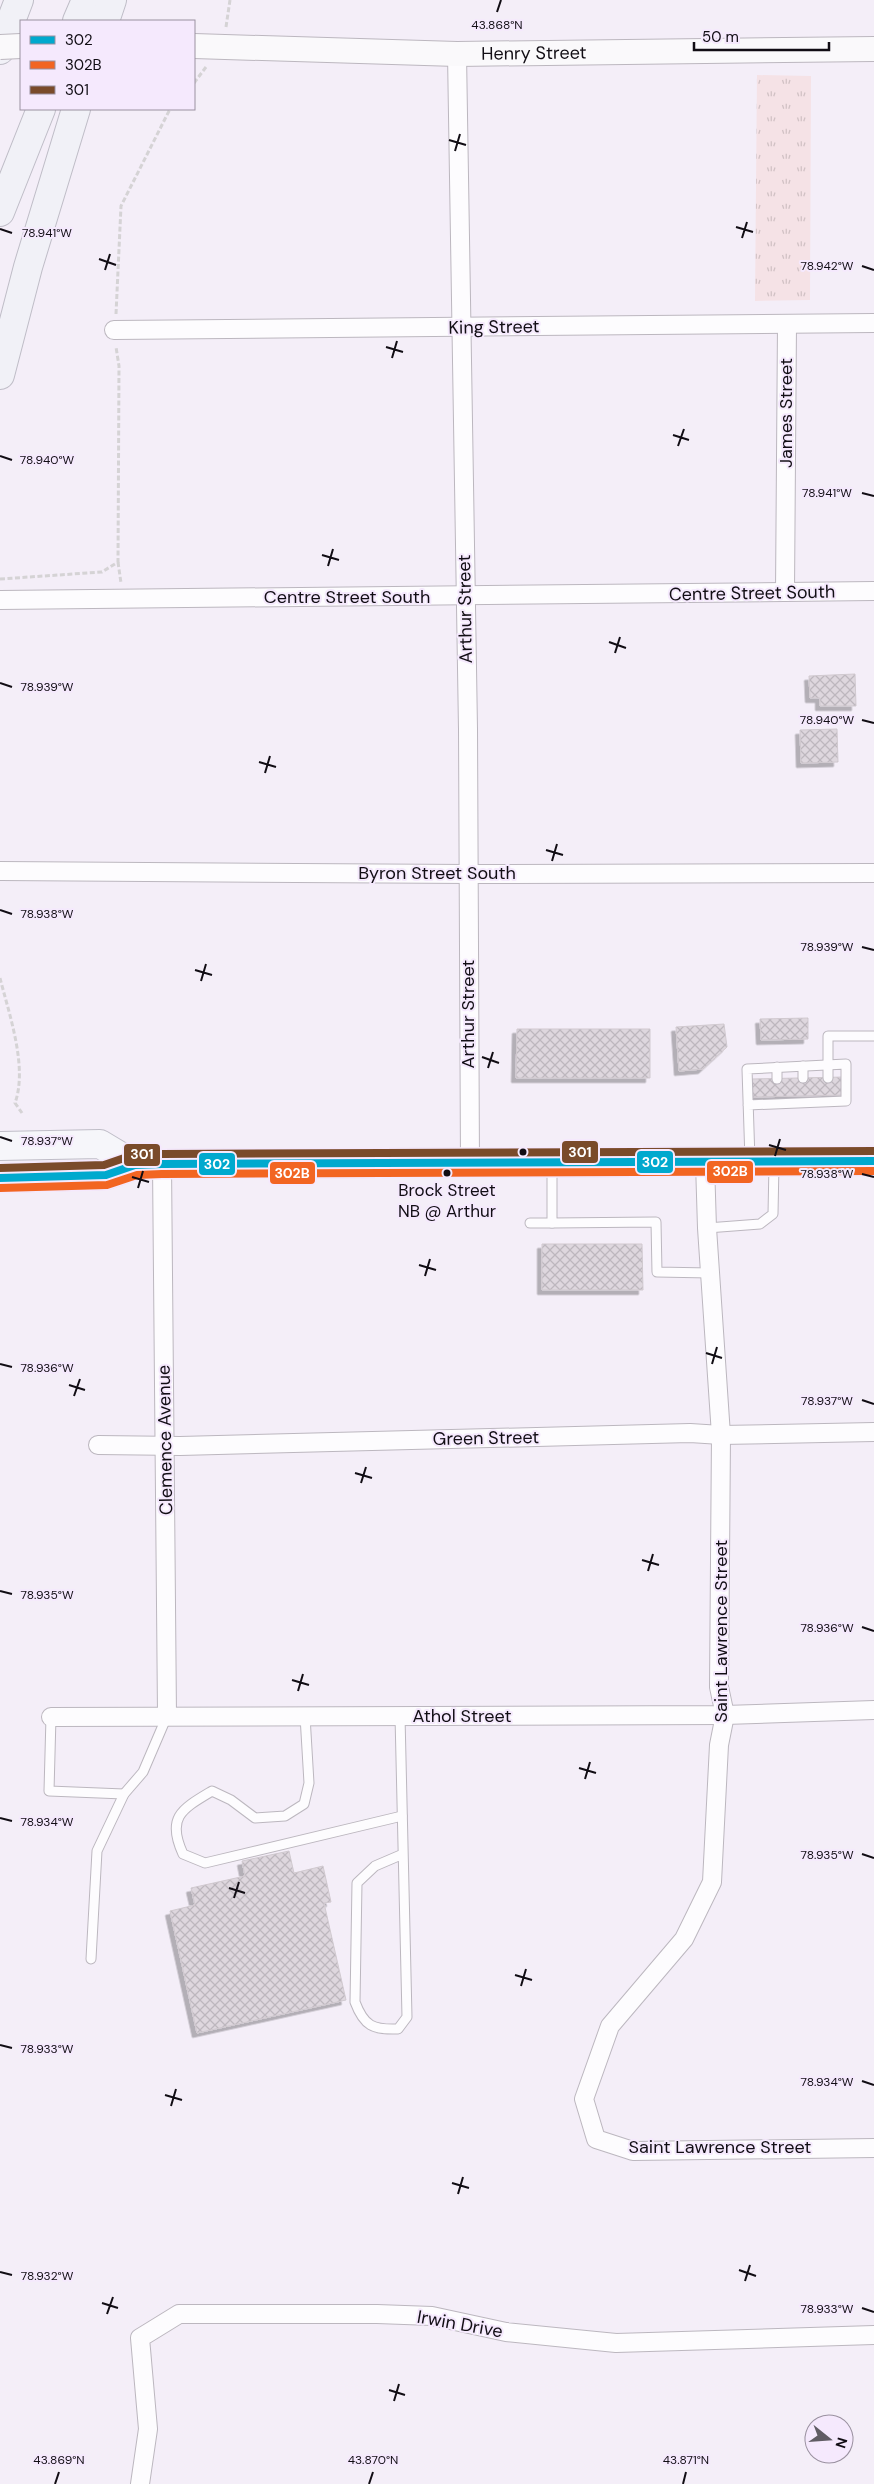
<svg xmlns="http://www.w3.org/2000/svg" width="874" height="2484" font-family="'DM Sans',sans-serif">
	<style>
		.grass { fill: url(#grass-tufts) }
		.building { fill: url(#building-cross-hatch); stroke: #d0c9cf; filter: url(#shadow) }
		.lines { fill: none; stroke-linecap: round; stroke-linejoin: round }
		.lane-casing { stroke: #bcb7bf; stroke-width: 11 }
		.street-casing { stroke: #bcb7bf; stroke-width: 20 }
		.secondary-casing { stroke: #bcb7bf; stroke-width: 26 }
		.primary-casing { stroke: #bfbdc7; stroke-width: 30 }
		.highway-casing { stroke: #bfbdc7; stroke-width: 30 }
		.path { stroke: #d5d3d5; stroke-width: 3; stroke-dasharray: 5 2.5; stroke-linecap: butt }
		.lane { stroke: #fdfcfe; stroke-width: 9 }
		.street { stroke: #fdfcfe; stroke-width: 18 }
		.secondary { stroke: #faf9fb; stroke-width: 24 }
		.primary { stroke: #f6f6fa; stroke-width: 28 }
		.highway { stroke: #f1f1f7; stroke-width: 28 }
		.secondary-bridge-casing { stroke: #bcb7bf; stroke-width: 26; stroke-linecap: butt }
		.secondary-bridge { stroke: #faf9fb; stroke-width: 24 }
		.bus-1-casing { stroke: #f5e9fd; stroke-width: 11 }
		.bus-2-casing { stroke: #f5e9fd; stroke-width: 11 }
		.bus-3-casing { stroke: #f5e9fd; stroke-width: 11 }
		.bus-1 { stroke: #00a9ce; stroke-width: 8 }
		.bus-2 { stroke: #f26522; stroke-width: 8 }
		.bus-3 { stroke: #7a4b2a; stroke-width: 8 }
		.ticks { fill: none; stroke: #110d14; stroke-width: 2 }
		.bus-dot { fill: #110d14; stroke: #f5e9fd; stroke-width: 2 }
		.labels { text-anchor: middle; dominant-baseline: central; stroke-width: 4; stroke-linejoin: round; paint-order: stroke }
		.bus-label { font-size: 17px; fill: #110d14; stroke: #f5e9fd }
		.street-label { font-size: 18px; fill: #110d14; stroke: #f5e9fd }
		.ticks-label { font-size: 12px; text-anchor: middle; fill: #110d14; stroke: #f5e9fd; stroke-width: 4; stroke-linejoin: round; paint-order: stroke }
		.line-badge { stroke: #f5e9fd; stroke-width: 2 }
		.badge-label { font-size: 14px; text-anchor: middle; font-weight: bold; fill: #fff }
	</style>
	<defs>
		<pattern id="grass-tufts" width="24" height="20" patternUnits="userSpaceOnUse" patternTransform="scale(1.25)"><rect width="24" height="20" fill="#f5e2e6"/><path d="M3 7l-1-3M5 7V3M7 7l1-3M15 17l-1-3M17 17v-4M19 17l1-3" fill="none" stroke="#d1c1c4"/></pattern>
		<pattern id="building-cross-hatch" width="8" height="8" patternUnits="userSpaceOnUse" patternTransform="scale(1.25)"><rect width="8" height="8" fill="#ded7de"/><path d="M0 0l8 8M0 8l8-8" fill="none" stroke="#bdb7be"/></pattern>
		<filter id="shadow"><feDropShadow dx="-4.5" dy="4.5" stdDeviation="0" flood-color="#0004"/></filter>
	</defs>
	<rect width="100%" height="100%" fill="#f4eef8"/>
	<polygon class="grass" points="757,75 811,76 810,300 755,301"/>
	<g class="building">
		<polygon points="855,674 856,706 820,706 820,698 810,698 809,676"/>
		<polygon points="837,729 838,762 801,763 800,730"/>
		<polygon points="808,1018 808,1039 761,1040 760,1019"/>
		<polygon points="724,1024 727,1047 703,1069 679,1071 676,1027"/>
		<polygon points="517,1029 650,1029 650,1078 516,1078"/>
		<polygon points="844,1077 845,1095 753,1097 752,1079"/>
		<polygon points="542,1244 642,1244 643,1290 542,1290"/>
		<polygon points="289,1851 294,1873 323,1866 331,1902 324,1903 346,2000 197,2033 170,1911 195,1905 191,1888 245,1876 242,1861"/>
	</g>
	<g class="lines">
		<g class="lane-casing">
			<g id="lane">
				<polyline points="803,1078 803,1066"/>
				<polyline points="828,1078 828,1036 874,1036"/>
				<polyline points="777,1079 777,1067"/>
				<path d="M748 1105 846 1101V1064L747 1069C748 1099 749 1130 750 1160"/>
				<polyline points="552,1164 552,1223 656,1222 657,1272 710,1273"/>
				<polyline points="530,1223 552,1223"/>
				<polyline points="707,1228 760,1224 773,1214 774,1164"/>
				<path d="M305 1716 309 1783 304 1804 285 1816 255 1818 231 1800 212 1791C182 1809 166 1817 183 1854L205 1863 402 1816"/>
				<path d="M400 1716 407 2017 398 2029C373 2030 364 2026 355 2002L357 1883 375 1866 403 1854"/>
				<polyline points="51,1717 49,1791 124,1794"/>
				<polyline points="91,1959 97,1851 124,1794 143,1772 167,1716"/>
			</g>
		</g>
		<g class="street-casing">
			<g id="street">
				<polyline points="457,54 468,729 470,1164"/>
				<polyline points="114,330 874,323"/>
				<polyline points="785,592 787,324"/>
				<polyline points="0,600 874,591"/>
				<polyline points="0,871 468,874 874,873"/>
				<polyline points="705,1163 707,1228 721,1435 719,1687 725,1715 719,1745 712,1882 684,1939 610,2026 584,2099 596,2139 633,2151 874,2148"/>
				<polyline points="162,1164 167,1715"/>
				<polyline points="98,1445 180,1446 690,1433 721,1435 874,1432"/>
				<polyline points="51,1717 725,1715 874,1710"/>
				<polyline points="140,2484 148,2429 140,2338 179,2314 377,2314 432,2316 506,2332 616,2343 874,2335"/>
			</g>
		</g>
		<g class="secondary-casing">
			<g id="secondary">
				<path id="s1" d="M194 46 457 54 874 49"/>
			</g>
		</g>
		<g class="primary-casing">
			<g id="primary">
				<polyline points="0,1146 100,1144 135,1165"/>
				<polyline points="0,1178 106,1175 135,1165 162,1164 874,1161"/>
			</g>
		</g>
		<g class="highway-casing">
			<g id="highway">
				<polyline points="77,21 86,0"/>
				<polyline points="105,21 112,0"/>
				<polyline points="0,50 19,0"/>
				<polyline points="0,212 41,109"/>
				<polyline points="0,375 28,267 76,109"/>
			</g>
		</g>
		<g class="path">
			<polyline points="226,27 230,0"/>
			<polyline points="194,83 206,67"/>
			<polyline points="116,314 121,206 170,109"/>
			<polyline points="118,562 121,583"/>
			<polyline points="0,579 102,572 118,562 119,366 116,347"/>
			<path d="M0 978C9 1014 28 1067 15 1103L22 1113"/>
		</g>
		<use href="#lane" class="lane"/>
		<use href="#street" class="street"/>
		<use href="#secondary" class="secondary"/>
		<use href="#primary" class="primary"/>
		<use href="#highway" class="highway"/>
		<g class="secondary-bridge-casing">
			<polyline id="secondary-bridge" points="0,47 21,46"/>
		</g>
		<use href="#secondary-bridge" class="secondary-bridge"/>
		<g class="bus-1-casing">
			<polyline id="bus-1" points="0,1178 106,1175 135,1165 162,1164 874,1161"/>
		</g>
		<g class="bus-2-casing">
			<polyline id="bus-2" points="0,1188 107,1185 137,1175 162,1174 874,1171"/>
		</g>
		<g class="bus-3-casing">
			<polyline id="bus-3" points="0,1168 104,1165 133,1155 162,1154 874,1151"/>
		</g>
		<use href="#bus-1" class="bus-1"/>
		<use href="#bus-2" class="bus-2"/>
		<use href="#bus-3" class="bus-3"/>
	</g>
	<path class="ticks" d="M497 12 501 0M449 140 466 145M455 151 460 134M736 227 753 232M0 229 12 233M742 238 747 222M99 259 116 265M862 266 874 270M105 270 110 254M386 347 403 352M392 358 397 341M673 435 689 440M678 446 684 429M0 456 12 460M862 493 874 496M322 555 339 560M328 566 333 549M609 642 626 648M615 653 620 637M0 683 12 687M862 720 874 723M259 762 276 767M265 773 270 756M546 850 563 855M552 861 557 844M0 910 12 914M862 947 874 950M195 970 212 975M201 981 206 964M482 1057 499 1063M488 1068 493 1052M0 1137 12 1141M769 1145 786 1150M775 1156 780 1139M862 1174 874 1177M132 1177 149 1182M138 1188 143 1171M419 1265 436 1270M425 1276 430 1259M706 1353 722 1358M0 1364 12 1367M712 1364 717 1347M69 1385 85 1390M74 1396 80 1379M862 1400 874 1404M355 1473 372 1478M361 1483 366 1467M642 1560 659 1565M648 1571 653 1554M0 1591 12 1594M862 1627 874 1631M292 1680 309 1685M298 1691 303 1674M579 1768 596 1773M585 1779 590 1762M0 1818 12 1821M862 1854 874 1858M229 1888 245 1893M234 1898 239 1882M515 1975 532 1980M521 1986 526 1969M0 2045 12 2048M862 2081 874 2085M165 2095 182 2100M171 2106 176 2089M452 2183 469 2188M458 2194 463 2177M739 2270 756 2276M0 2272 12 2275M745 2281 750 2265M102 2303 118 2308M862 2308 874 2312M107 2314 113 2297M389 2390 405 2395M394 2401 399 2384M55 2484 59 2472M369 2484 373 2472M683 2484 686 2472"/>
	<g class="bus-dot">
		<circle cx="523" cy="1152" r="4.5"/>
		<circle cx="447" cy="1173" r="4.5"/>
	</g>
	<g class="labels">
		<g class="bus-label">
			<text x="447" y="1190">Brock Street<tspan x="447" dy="21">NB @ Arthur</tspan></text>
		</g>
		<g class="street-label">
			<text stroke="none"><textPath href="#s1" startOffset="340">Henry Street</textPath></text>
			<text transform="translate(494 327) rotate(-1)">King Street</text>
			<text transform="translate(786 413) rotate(-90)">James Street</text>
			<text transform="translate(752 593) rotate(-1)">Centre Street South</text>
			<text x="347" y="597">Centre Street South</text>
			<text transform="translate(465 609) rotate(-91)">Arthur Street</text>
			<text x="437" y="873">Byron Street South</text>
			<text transform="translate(468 1014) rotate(-90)">Arthur Street</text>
			<text transform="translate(486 1438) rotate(-1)">Green Street</text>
			<text transform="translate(165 1440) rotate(-91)">Clemence Avenue</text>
			<text transform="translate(721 1631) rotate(-90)">Saint Lawrence Street</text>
			<text x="462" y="1716">Athol Street</text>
			<text x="720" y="2147">Saint Lawrence Street</text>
			<text transform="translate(460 2324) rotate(10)">Irwin Drive</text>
		</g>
	</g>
	<g class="ticks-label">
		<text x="497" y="29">43.868°N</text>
		<text x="47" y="237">78.941°W</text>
		<text x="827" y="270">78.942°W</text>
		<text x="47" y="464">78.940°W</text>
		<text x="827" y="497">78.941°W</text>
		<text x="47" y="691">78.939°W</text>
		<text x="827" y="724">78.940°W</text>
		<text x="47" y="918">78.938°W</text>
		<text x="827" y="951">78.939°W</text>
		<text x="47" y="1145">78.937°W</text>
		<text x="827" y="1178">78.938°W</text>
		<text x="47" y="1372">78.936°W</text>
		<text x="827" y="1405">78.937°W</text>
		<text x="47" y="1599">78.935°W</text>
		<text x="827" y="1632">78.936°W</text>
		<text x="47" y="1826">78.934°W</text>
		<text x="827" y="1859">78.935°W</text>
		<text x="47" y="2053">78.933°W</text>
		<text x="827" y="2086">78.934°W</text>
		<text x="47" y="2280">78.932°W</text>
		<text x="827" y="2313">78.933°W</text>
		<text x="59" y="2464">43.869°N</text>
		<text x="373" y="2464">43.870°N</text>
		<text x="686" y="2464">43.871°N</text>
	</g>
	<g class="line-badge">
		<rect x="561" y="1140" width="38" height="24" rx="5" fill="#7a4b2a"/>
		<rect x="123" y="1143" width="38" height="24" rx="5" fill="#7a4b2a"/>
		<rect x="636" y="1150" width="38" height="24" rx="5" fill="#00a9ce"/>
		<rect x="198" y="1152" width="38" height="24" rx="5" fill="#00a9ce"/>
		<rect x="706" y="1160" width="48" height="24" rx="5" fill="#f26522"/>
		<rect x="269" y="1161" width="47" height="24" rx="5" fill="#f26522"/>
	</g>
	<g class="badge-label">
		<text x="580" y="1157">301</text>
		<text x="142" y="1159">301</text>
		<text x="655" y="1167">302</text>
		<text x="217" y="1169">302</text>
		<text x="730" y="1176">302B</text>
		<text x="292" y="1178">302B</text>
	</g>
	<rect x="20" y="20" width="175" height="90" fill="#f5e9fd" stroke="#9a91a0"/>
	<rect x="30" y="36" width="25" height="8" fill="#00a9ce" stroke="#9a91a0"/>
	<text x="65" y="45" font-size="15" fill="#110d14">302</text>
	<rect x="30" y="61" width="25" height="8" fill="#f26522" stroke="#9a91a0"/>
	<text x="65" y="70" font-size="15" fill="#110d14">302B</text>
	<rect x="30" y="86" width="25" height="8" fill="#7a4b2a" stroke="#9a91a0"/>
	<text x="65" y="95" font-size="15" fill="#110d14">301</text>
	<g transform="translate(829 2439) rotate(107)"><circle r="24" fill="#f5e9fd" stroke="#9a91a0"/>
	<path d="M0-4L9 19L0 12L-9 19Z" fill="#605c64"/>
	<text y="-8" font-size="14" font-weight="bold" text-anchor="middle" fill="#110d14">N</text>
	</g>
	<path d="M694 42v8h135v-8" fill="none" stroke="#110d14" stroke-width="2.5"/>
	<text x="702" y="42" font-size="15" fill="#110d14" stroke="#f5e9fd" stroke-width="4" paint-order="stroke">50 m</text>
</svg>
